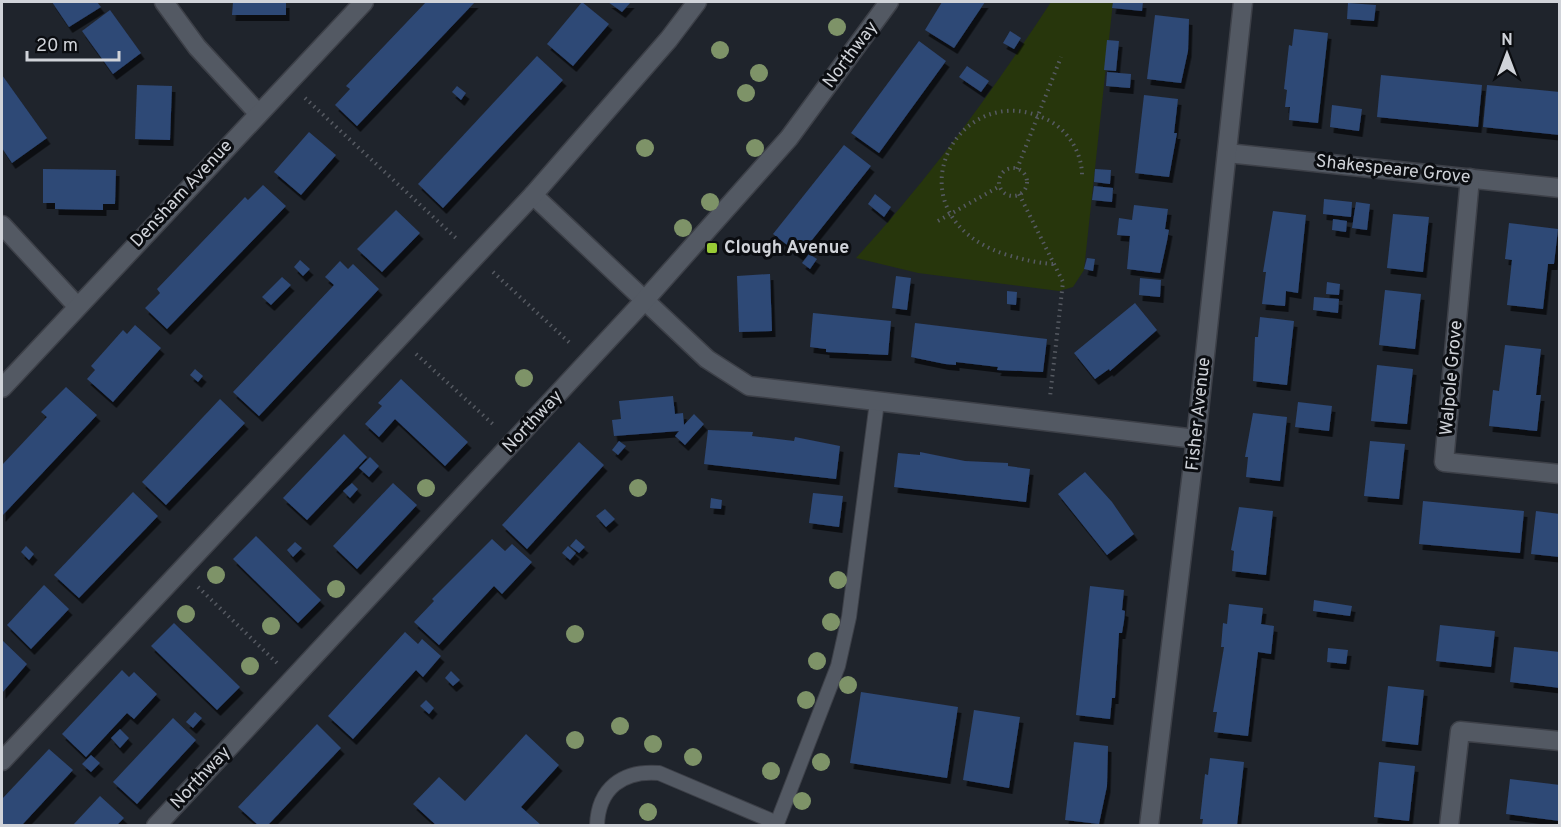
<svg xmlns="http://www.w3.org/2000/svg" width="1561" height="827" font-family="Overpass,sans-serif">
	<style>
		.green { fill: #27360c }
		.building { fill: #2e4876; filter: url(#shadow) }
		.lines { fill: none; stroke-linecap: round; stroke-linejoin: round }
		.lane-casing { stroke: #3d4048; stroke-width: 16 }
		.street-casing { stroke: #3d4048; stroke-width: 21 }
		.path { stroke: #565a62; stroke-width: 4; stroke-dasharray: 1.5 4.5; stroke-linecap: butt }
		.lane { stroke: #535963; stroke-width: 14 }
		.street { stroke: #535963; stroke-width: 18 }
		.tree { fill: #7e9368 }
		.poi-dot { fill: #99cb36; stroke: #0b0d11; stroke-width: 2 }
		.labels { text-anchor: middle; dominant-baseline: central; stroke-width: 6; stroke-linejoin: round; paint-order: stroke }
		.street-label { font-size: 18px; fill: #d0d3d9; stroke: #0b0d11 }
		.poi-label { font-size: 18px; font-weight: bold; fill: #d0d3d9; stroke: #0b0d11; text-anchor: start }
	</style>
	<defs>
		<filter id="shadow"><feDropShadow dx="3.5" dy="6" stdDeviation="0" flood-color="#0009"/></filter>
	</defs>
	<rect width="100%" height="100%" fill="#1f242c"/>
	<path class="green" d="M1051 2H1113L1084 270 1073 287 1059 291 918 273 856 258C929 179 992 92 1051 2Z"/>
	<g class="building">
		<polygon points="52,2 97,2 101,7 69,27"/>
		<polygon points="233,2 286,2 286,15 232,15"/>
		<polygon points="426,2 475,2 357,126 335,105 350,89 346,86"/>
		<polygon points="582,2 609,24 573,66 547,44"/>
		<polygon points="608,2 631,2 622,12"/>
		<polygon points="942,2 985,2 954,48 925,30"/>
		<polygon points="1113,2 1143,2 1142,11 1112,8"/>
		<polygon points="1348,3 1376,5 1374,21 1347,19"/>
		<polygon points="110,10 141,53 113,74 82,31"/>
		<polygon points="1155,15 1189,19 1188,51 1181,83 1147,79"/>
		<polygon points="1294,29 1328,33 1318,123 1289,120 1290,107 1285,107 1287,90 1284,89 1289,45 1292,46"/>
		<polygon points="1010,31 1021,38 1014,49 1003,43"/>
		<polygon points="1107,40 1119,41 1116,71 1104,70"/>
		<polygon points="919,41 946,61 879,153 851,133"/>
		<polygon points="537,56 563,80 443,208 418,184"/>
		<polygon points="967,66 989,81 981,92 959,77"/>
		<polygon points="1107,72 1131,74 1130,88 1106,86"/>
		<polygon points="2,75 47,138 12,163 2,148"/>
		<polygon points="1381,75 1482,85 1478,127 1377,117"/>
		<polygon points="137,85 172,86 170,140 135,139"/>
		<polygon points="1487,85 1560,92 1560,135 1483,127"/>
		<polygon points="457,86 466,93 461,100 452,92"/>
		<polygon points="1144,95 1178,99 1174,133 1177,133 1169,177 1135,173"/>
		<polygon points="1332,105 1362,109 1359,131 1330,127"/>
		<polygon points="309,132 336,155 301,195 274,172"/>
		<polygon points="844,145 871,166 800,255 773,234"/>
		<polygon points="43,169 116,170 115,204 103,204 103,210 55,209 55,203 43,203"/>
		<polygon points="1095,169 1111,170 1110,184 1094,182"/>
		<polygon points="263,185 286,206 167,329 145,308 160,293 157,289 245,197 248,200"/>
		<polygon points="1094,186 1113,188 1112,202 1092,200"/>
		<polygon points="875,194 891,207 884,217 868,204"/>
		<polygon points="1324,199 1352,202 1351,217 1323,214"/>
		<polygon points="1356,202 1370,204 1367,230 1352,228"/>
		<polygon points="1134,205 1168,209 1165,229 1169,230 1167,241 1160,273 1127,269 1130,236 1117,235 1119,218 1132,220"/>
		<polygon points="396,210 420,233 382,272 357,249"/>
		<polygon points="1273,211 1306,215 1298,293 1286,291 1285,306 1262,304 1266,272 1263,272"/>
		<polygon points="1393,214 1429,217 1423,272 1387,268"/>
		<polygon points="1333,219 1347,221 1346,232 1332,230"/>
		<polygon points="1509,223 1558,229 1554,264 1548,264 1543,309 1507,305 1512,260 1505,259"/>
		<polygon points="809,254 817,259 810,269 802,263"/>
		<polygon points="1087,258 1095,259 1093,271 1084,269"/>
		<polygon points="300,260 310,269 303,276 294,267"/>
		<polygon points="340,261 348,269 353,264 379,289 259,416 233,392 334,285 325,277"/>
		<polygon points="770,274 772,331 739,332 737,276"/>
		<polygon points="896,276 911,278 907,310 892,308"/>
		<polygon points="282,277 291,285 271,305 262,297"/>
		<polygon points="1140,278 1161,280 1160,297 1139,295"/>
		<polygon points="1327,282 1340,284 1339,295 1326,294"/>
		<polygon points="1385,290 1421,294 1415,349 1379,345"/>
		<polygon points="1007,291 1017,292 1016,305 1007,304"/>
		<polygon points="1314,297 1339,299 1338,313 1313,310"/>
		<polygon points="1135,303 1157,330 1110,371 1109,369 1095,379 1074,353"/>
		<polygon points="813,313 891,321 888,355 826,352 826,349 810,347"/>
		<polygon points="1260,317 1294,321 1287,385 1253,381 1255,337 1258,337"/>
		<polygon points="915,323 1047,339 1043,372 997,370 998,367 956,362 956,365 945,364 911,357"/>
		<polygon points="135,325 161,348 113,402 87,379 95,370 91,366 123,330 127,334"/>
		<polygon points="1505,345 1541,349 1536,395 1541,395 1537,431 1489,426 1493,390 1499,391"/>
		<polygon points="1377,365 1413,369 1407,424 1371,421"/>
		<polygon points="195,369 203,376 198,382 190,375"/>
		<polygon points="401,379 468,442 445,466 395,419 379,437 365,424 382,406 378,403"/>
		<polygon points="66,387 97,415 2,516 2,465 47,417 41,412"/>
		<polygon points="673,396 675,414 683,413 684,425 694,414 704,424 685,445 675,436 679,431 614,436 612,420 621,419 619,401"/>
		<polygon points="220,399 245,423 166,505 142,482"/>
		<polygon points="1298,402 1332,406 1329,431 1295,427"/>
		<polygon points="1253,413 1287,417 1280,481 1246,477 1248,457 1245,457"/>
		<polygon points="708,430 753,432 752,436 794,441 795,437 840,446 836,479 704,464"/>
		<polygon points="344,434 367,457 307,520 283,498"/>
		<polygon points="619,441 626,446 618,455 612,450"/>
		<polygon points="1370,441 1405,444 1399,499 1364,496"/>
		<polygon points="579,442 604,465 527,549 502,525"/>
		<polygon points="920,452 965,461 1008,463 1008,466 1030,469 1026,502 894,487 898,453 920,455"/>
		<polygon points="370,457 379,466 369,477 359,468"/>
		<polygon points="1085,472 1112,502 1134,534 1107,555 1058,494"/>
		<polygon points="352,483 358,489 350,498 343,491"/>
		<polygon points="393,483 417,505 357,569 333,546"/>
		<polygon points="133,492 158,516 79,598 54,575"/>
		<polygon points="813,493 843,496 839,527 809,523"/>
		<polygon points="711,498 722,500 721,509 710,508"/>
		<polygon points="1423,501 1524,511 1520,553 1419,544"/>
		<polygon points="1239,507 1273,511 1266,575 1232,571 1234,551 1231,550"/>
		<polygon points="605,509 615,519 606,527 596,516"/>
		<polygon points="1536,511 1560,514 1560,557 1531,554"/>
		<polygon points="256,536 321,600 298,623 233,559"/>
		<polygon points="492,539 505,551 512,544 532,562 502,594 494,586 439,645 414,622 434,601 432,599"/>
		<polygon points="576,539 585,547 579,553 570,546"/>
		<polygon points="295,542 302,548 293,557 287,550"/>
		<polygon points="26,546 34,554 29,560 21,552"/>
		<polygon points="568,546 576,553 570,560 562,553"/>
		<polygon points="44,585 69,609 31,649 7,625"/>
		<polygon points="1090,586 1124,590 1122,610 1125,611 1124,621 1122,633 1119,633 1115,698 1112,698 1110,719 1076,715"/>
		<polygon points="1314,600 1352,606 1350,616 1313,611"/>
		<polygon points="1229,604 1263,608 1261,624 1274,626 1271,654 1258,652 1248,736 1214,732 1217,712 1213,712 1224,647 1221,647 1223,623 1227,624"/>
		<polygon points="174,623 240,687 217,710 151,646"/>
		<polygon points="1440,625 1495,631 1491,667 1436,661"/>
		<polygon points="405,632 418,644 422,639 441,656 423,677 416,670 353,739 328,716"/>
		<polygon points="2,640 27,664 2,693"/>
		<polygon points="1514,647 1560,652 1560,688 1510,682"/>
		<polygon points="1328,648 1348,650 1346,664 1327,662"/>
		<polygon points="122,670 129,677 134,672 157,694 134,719 127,713 86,757 62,734"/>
		<polygon points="451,671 460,680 453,686 445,678"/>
		<polygon points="1388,686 1424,690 1418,745 1382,741"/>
		<polygon points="861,692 958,707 947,778 850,763"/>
		<polygon points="426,700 434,708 429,714 420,706"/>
		<polygon points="974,710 1020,717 1009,788 963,780"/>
		<polygon points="195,712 202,718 193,728 186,722"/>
		<polygon points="173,718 196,740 137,804 113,782"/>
		<polygon points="317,724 341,748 268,825 258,825 238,807"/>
		<polygon points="120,729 129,738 120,748 111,738"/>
		<polygon points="526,734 559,765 521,807 541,825 436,825 413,804 439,777 465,801"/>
		<polygon points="1074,742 1108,746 1107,786 1099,824 1065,820"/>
		<polygon points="49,749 73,770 22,825 3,825 2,799"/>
		<polygon points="91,755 100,763 91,772 82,764"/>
		<polygon points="1210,758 1244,762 1237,825 1202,825 1203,819 1200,819 1205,774 1208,775"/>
		<polygon points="1379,762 1415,766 1409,821 1374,817"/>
		<polygon points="1510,779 1560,785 1560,821 1506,814"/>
		<polygon points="100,796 124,818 117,825 73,825"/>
	</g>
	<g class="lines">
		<g class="lane-casing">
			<g id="lane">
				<path d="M597 826C598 788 623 770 659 773L777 823"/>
				<polyline points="776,826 838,666 849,617 877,402"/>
			</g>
		</g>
		<g class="street-casing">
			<g id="street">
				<polyline points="164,2 197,47 258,113"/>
				<polyline points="1227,153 1560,188"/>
				<polyline points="1470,178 1444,462 1560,474"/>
				<polyline points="533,195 707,359 749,386 1196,439"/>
				<polyline points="2,225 77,306"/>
				<polyline points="2,388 364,2"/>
				<polyline points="2,761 533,195 669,39 697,2"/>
				<polyline points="156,826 644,301 789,138 889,2"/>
				<polyline points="1149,826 1196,439 1243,2"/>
				<polyline points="1449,826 1460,731 1560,741"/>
			</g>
		</g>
		<g class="path">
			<polyline points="305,98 458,240"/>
			<circle cx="1013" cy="182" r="14"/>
			<polyline points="1017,169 1061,57"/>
			<polyline points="1019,194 1063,282 1050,397"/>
			<polyline points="938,221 1000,186"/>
			<path d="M1053 264C1036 263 1021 259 1004 254 885 213 957 74 1048 120 1068 130 1082 153 1082 175"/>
			<polyline points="493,272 572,345"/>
			<polyline points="416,354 495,426"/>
			<polyline points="198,587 277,663"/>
		</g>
		<use href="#lane" class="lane"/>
		<use href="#street" class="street"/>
	</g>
	<g class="tree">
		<circle cx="837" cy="27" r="9"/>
		<circle cx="720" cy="50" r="9"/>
		<circle cx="759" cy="73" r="9"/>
		<circle cx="746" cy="93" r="9"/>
		<circle cx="645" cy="148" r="9"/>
		<circle cx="755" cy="148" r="9"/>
		<circle cx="710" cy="202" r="9"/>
		<circle cx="683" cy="228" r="9"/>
		<circle cx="524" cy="378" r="9"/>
		<circle cx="426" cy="488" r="9"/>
		<circle cx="638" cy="488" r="9"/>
		<circle cx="216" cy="575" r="9"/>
		<circle cx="838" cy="580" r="9"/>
		<circle cx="336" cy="589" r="9"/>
		<circle cx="186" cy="614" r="9"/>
		<circle cx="831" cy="622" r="9"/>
		<circle cx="271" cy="626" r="9"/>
		<circle cx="575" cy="634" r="9"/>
		<circle cx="817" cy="661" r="9"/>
		<circle cx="250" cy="666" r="9"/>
		<circle cx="848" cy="685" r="9"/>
		<circle cx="806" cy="700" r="9"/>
		<circle cx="620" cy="726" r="9"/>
		<circle cx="575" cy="740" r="9"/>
		<circle cx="653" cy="744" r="9"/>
		<circle cx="693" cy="757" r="9"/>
		<circle cx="821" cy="762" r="9"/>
		<circle cx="771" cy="771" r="9"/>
		<circle cx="802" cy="801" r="9"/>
		<circle cx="648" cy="812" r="9"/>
	</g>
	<rect class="poi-dot" x="706" y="242" width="12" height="12" rx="3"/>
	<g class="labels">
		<g class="street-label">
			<text transform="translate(851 55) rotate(-53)">Northway</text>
			<text transform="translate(1393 170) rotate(6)">Shakespeare Grove</text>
			<text transform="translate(182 194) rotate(-47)">Densham Avenue</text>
			<text transform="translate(1452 378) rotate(-85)">Walpole Grove</text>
			<text transform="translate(1199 414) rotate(-84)">Fisher Avenue</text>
			<text transform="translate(533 422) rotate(-47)">Northway</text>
			<text transform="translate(201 778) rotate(-47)">Northway</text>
		</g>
		<g class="poi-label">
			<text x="724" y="248">Clough Avenue</text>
		</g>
	</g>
	<rect width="1561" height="827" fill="none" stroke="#d0d3d9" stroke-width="6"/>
	<g transform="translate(1507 54)" stroke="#0b0d11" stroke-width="4.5" paint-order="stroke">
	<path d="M0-4.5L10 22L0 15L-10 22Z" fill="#d0d3d9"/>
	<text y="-9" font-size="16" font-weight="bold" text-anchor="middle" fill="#d0d3d9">N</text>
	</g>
	<path d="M27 51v9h92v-9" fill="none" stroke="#d0d3d9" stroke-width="3"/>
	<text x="36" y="51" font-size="18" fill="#d0d3d9" stroke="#0b0d11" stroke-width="4.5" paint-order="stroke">20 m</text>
</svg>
